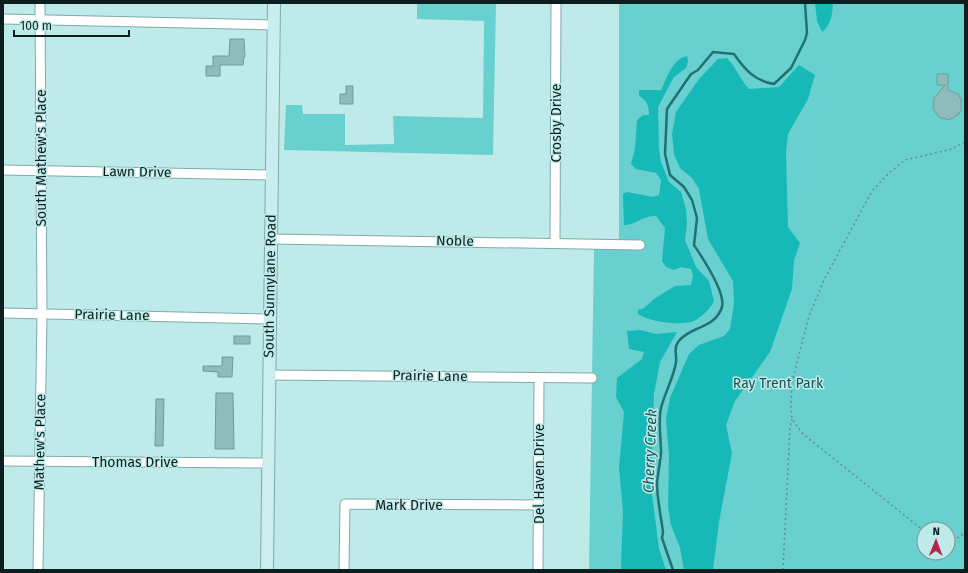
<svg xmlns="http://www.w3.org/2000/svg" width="968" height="573" font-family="'Fira Sans',sans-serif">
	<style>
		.green { fill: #68d0ce; fill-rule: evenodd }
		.forest { fill: #17b9b8 }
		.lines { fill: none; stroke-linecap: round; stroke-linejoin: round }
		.stream { stroke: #1f7271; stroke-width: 2.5 }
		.building { fill: #8fbbba; stroke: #6f9a99 }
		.minor-casing { stroke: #7faaa9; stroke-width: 11 }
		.secondary-casing { stroke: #7faaa9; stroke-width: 14 }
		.path { stroke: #6b8b8b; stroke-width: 1.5; stroke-dasharray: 2 3; stroke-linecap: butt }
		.minor { stroke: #fff; stroke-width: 9 }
		.secondary { stroke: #caeeed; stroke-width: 12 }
		.labels { text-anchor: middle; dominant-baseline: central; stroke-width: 3; stroke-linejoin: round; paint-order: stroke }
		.street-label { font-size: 14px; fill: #0d1e1e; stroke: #beebea }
		.park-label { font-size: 14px; fill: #185453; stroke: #beebea }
		.water-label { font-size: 15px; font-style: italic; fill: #1c5756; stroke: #beebea }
	</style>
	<rect width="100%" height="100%" fill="#beebea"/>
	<g class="green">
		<polygon points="417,3 496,3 493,155 284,150 286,105 302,105 303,114 345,114 345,145 394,144 393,116 483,118 484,21 417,19"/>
		<path d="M619 3H965V570H589L594 248 619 247ZM924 529H948V553H924Z"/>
	</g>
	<g class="forest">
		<path d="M815 3H833C832 14 832 24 822 32L817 21Z"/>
		<path d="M687 56 688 62 686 68 674 77 658 107 659 149 661 162 669 182 681 192 686 209 687 223 685 240 696 267 709 281 714 301C710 309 702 317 694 321 680 326 650 322 638 314V310L644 308 654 299 675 286 691 285 693 275 691 269 681 267 674 270 666 267 662 261 665 228 656 216C643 215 636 225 624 225L623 194 627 192 653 197 659 195 661 180 656 173 636 169 631 164 635 149 637 120 643 115H649C649 106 647 100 639 96V90H661C667 78 672 59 687 56Z"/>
		<path d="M727 58C736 67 740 79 749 89L779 87 799 65 815 75 808 99 788 134 786 151 788 227 800 243 794 260 792 289 770 352 735 401 726 425 732 453 719 522 713 570H684L680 548 671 525 668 507 669 456 666 419 670 398 689 354 699 345 724 336 730 329 734 304 733 281 708 239 699 189 692 178 680 168 674 154 672 134 676 112 699 79 718 59Z"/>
		<polygon points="640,330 656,334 677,332 660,362 654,394 651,486 659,549 666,570 621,570 621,567 623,511 619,468 624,412 616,397 617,378 642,359 644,352 629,349 627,331"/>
	</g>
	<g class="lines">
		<path class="stream" d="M673 570 662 538 663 532C661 516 657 499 657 483 658 473 660 463 661 453 661 438 658 423 661 408 665 392 674 377 676 362 677 354 673 349 678 342 690 326 715 329 722 307 726 292 702 257 694 245L697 218 692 200 684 187 670 175 665 154 667 109 691 74 698 70 713 52 734 54C745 70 755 81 774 84L791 68 805 40 807 33 805 3"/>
	</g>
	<g class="building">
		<polygon points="230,39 244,39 245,57 244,57 243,65 220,65 220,76 206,76 206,66 213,66 213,56 229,56"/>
		<polygon points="937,74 948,74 948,90 958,94 961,99 961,109 959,114 949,120 939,117 933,109 934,98 945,85 937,85"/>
		<polygon points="346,86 353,86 353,104 340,104 340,94 346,94"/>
		<rect x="234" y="336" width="16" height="8"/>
		<polygon points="222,357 233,357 232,377 218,377 218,372 203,371 203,366 222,366"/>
		<polygon points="216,393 233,393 234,449 215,449"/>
		<polygon points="156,399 164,399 163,446 155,446"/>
	</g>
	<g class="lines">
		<g class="minor-casing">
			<g id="minor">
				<polyline points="3,19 273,25"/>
				<polyline points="3,170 271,175"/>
				<polyline points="271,239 640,245"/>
				<polyline points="555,242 556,3"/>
				<polyline points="3,313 269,319"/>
				<polyline points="269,375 592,378"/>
				<polyline points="3,461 268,463"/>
				<polyline points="38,570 42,314 40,3"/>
				<polyline points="344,570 345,504 538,505"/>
				<polyline points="538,570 539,378"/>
			</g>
		</g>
		<g class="secondary-casing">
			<polyline id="secondary" points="267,570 274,3"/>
		</g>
		<g class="path">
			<polyline points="924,531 803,434 792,419 791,407 792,382 809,316 824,280 872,191 889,173 905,160 952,149 965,142"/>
			<polyline points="948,541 953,541 965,533"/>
			<polyline points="783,570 790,427 792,419"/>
		</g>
		<use href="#minor" class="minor"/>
		<use href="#secondary" class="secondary"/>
	</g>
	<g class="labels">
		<g class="street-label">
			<text transform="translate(556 123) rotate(-90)">Crosby Drive</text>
			<text transform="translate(41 158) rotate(-90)">South Mathew's Place</text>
			<text transform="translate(137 172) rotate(1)">Lawn Drive</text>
			<text transform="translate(455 241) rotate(1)">Noble</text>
			<text transform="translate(270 286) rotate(-89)">South Sunnylane Road</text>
			<text transform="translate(112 315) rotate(1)">Prairie Lane</text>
			<text transform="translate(430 376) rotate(1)">Prairie Lane</text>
			<text transform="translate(40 442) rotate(-89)">Mathew's Place</text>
			<text x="135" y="462">Thomas Drive</text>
			<text transform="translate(539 474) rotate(-90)">Del Haven Drive</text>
			<text x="409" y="505">Mark Drive</text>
		</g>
		<g class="park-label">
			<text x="778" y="383">Ray Trent Park</text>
		</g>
		<g class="water-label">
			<text transform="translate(650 451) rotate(-88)">Cherry Creek</text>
		</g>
	</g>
	<rect width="968" height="573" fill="none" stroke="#0d1e1e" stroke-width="8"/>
	<g transform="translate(936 541) rotate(1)"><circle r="19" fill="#beebea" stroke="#779998"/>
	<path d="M0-3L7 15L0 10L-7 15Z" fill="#b52345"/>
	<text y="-6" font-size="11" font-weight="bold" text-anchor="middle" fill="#0d1e1e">N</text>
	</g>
	<path d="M14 30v6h115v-6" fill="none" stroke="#0d1e1e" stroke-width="2"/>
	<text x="20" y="30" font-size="12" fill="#0d1e1e" stroke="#beebea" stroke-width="3" paint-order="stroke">100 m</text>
</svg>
